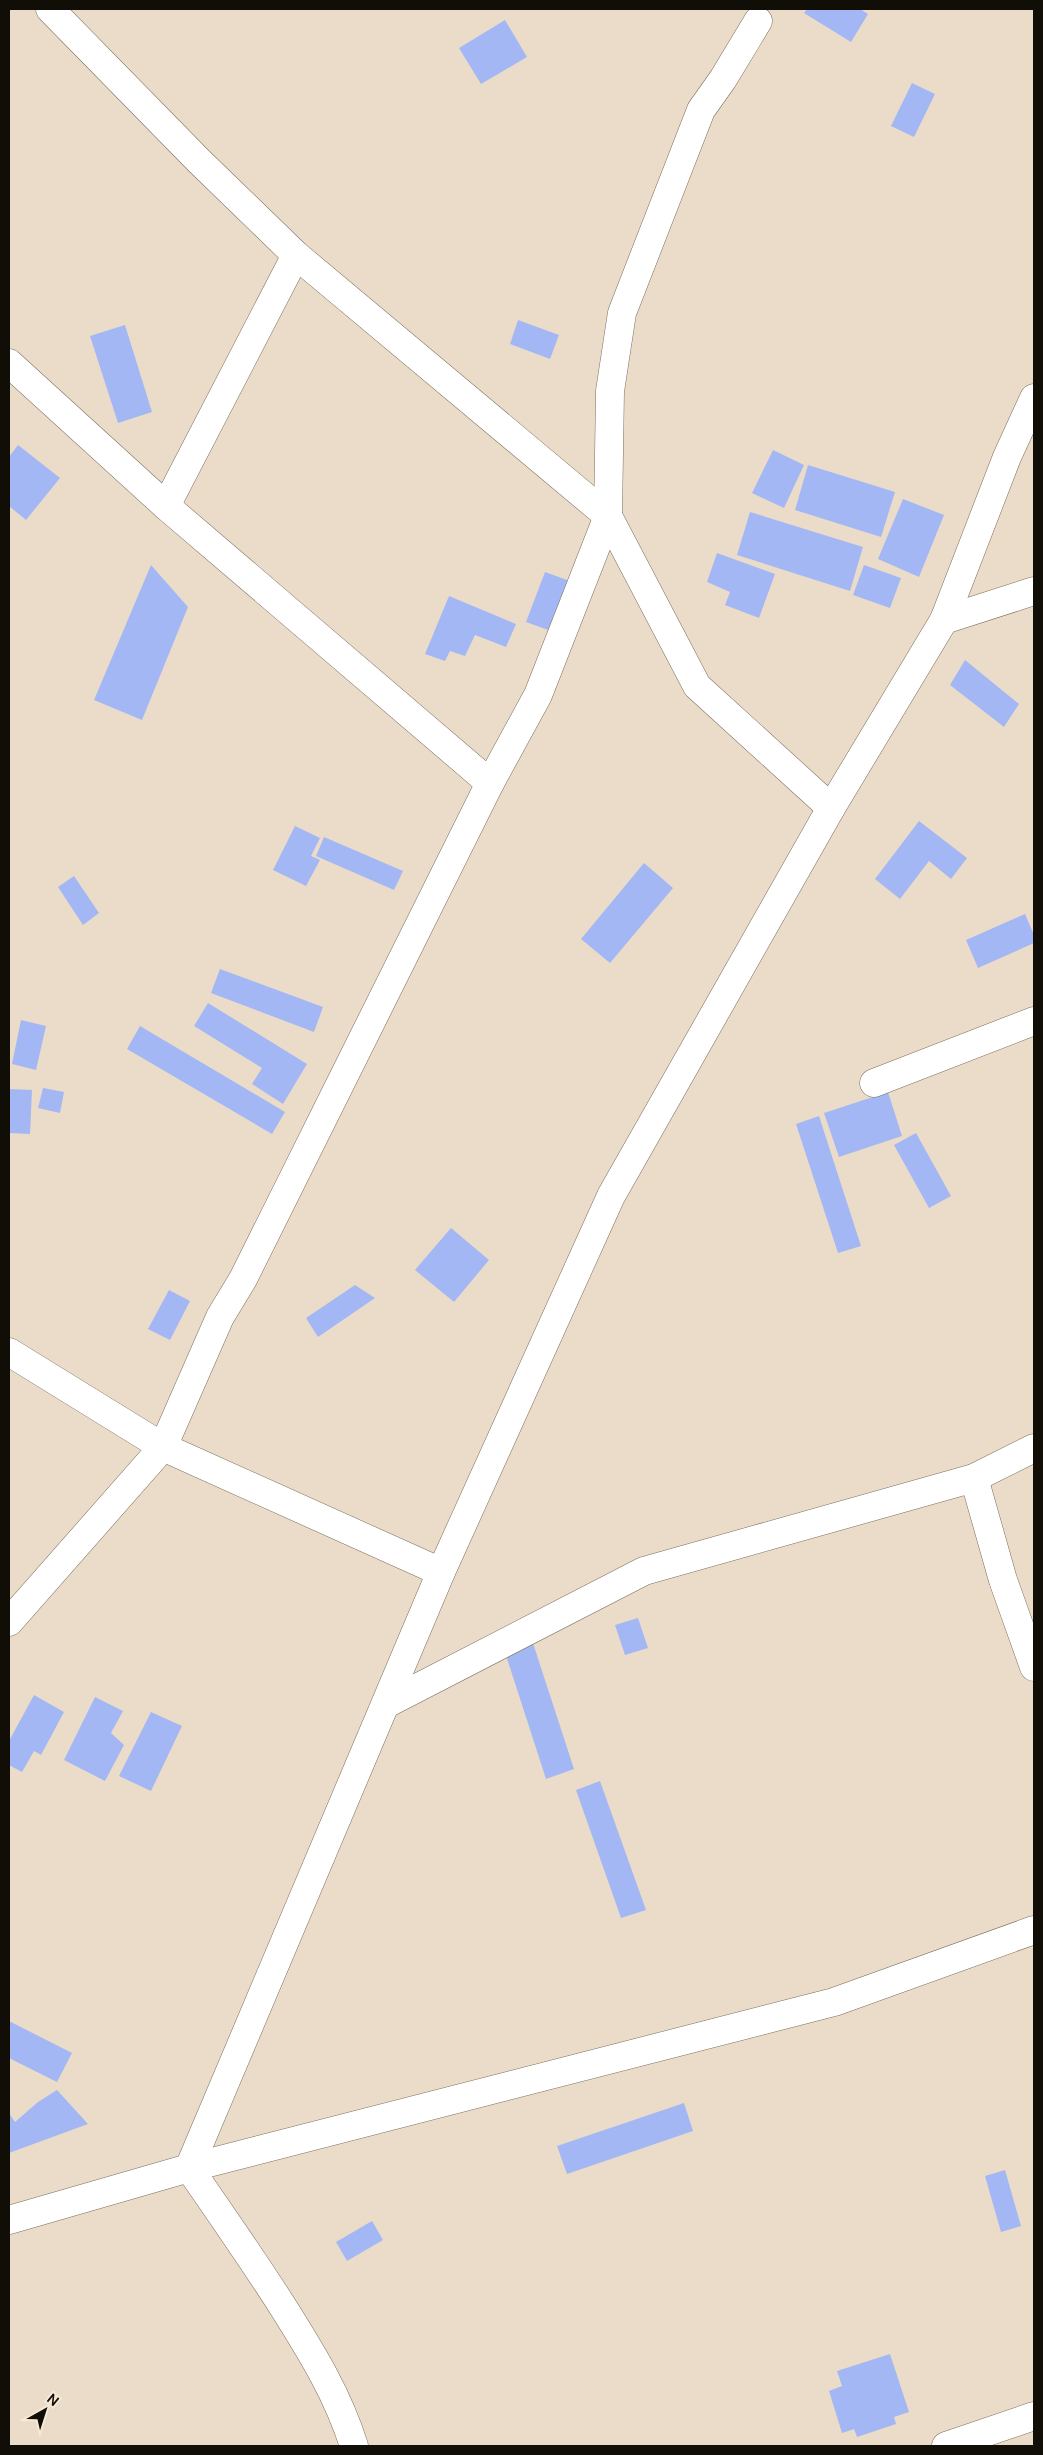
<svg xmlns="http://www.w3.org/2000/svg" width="1043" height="2455" font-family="Manrope,sans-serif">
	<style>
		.building { fill: #a4b7f5 }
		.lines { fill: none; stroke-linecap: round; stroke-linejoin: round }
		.minor-casing { stroke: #7b6e5d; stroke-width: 29 }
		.minor { stroke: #fff; stroke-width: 28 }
	</style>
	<rect width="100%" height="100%" fill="#ebdcc9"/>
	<g class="building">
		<polygon points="807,9 860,9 868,14 851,42 804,13"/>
		<polygon points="505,20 527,57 481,84 459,48"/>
		<polygon points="912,83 935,94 914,137 891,126"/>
		<polygon points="518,320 559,335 550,359 510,344"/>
		<polygon points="125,325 152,412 118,423 90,336"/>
		<polygon points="18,445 60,478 26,520 9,506 9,457"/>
		<polygon points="773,450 804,465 784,508 752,493"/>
		<polygon points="808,465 895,492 881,537 795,510"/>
		<polygon points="903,499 944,515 919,577 878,559"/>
		<polygon points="750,512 863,547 850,591 737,555"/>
		<polygon points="717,553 775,574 759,618 725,605 730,592 707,582"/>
		<polygon points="151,565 188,607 142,720 94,700"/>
		<polygon points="864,565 901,578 890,608 853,595"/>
		<polygon points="545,572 570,581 551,631 526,622"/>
		<polygon points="449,596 516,624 506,647 475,635 465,656 450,651 445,661 425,654"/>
		<polygon points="965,660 1019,704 1004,727 950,685"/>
		<polygon points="919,821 967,858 951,879 929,861 900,899 875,879"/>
		<polygon points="295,826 320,838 311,856 320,860 306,886 273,870"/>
		<polygon points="324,837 403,871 394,890 316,856"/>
		<polygon points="644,863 673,888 610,963 581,939"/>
		<polygon points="74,876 99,913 83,925 58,887"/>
		<polygon points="1025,914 1034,935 1034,943 978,968 966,940"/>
		<polygon points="220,969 323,1007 314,1032 211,993"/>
		<polygon points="208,1003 307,1064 283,1104 252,1084 262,1068 194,1026"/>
		<polygon points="21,1020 46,1026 36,1070 12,1064"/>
		<polygon points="140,1026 285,1112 272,1134 127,1049"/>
		<polygon points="43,1088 64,1092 60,1113 38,1108"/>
		<polygon points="9,1089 32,1090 30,1134 9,1133"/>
		<polygon points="888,1092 902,1136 839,1157 824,1113"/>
		<polygon points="819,1116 861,1246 838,1253 796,1124"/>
		<polygon points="916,1133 951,1196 929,1208 894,1145"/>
		<polygon points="451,1228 489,1260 454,1302 415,1270"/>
		<polygon points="355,1285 375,1298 318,1337 306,1318"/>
		<polygon points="169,1290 190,1301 170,1340 148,1329"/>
		<polygon points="638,1618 648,1648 625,1655 615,1625"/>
		<polygon points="530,1634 574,1769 546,1779 502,1643"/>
		<polygon points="34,1695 64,1712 41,1755 34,1751 22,1772 9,1765 9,1741"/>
		<polygon points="95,1697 123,1711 111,1733 124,1745 105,1781 64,1760"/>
		<polygon points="151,1712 182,1726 151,1791 119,1776"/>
		<polygon points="600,1781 646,1910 621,1918 576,1790"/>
		<polygon points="9,2021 72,2053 57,2082 9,2058"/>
		<polygon points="57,2090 88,2124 9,2153 9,2113 15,2122 38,2102"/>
		<polygon points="684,2103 693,2131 567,2174 557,2146"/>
		<polygon points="1005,2170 1021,2226 1001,2232 985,2176"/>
		<polygon points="372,2221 383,2240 347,2261 336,2242"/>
		<polygon points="890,2354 909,2412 894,2417 896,2424 857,2437 854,2429 842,2433 829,2391 842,2386 837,2371"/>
	</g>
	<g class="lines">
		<g class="minor-casing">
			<g id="minor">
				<polyline points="50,9 199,161 296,255 608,516 697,686 831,808"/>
				<polyline points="9,363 166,506 490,783"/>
				<polyline points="166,506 296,255"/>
				<polyline points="944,620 1034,591"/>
				<polyline points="874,1083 1034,1021"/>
				<polyline points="9,1352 163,1447 441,1572"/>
				<polyline points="974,1478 1034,1448"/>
				<polyline points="9,1622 163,1447 220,1317 243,1279 490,783 538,695 608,516 610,391 622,313 701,110 723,79 758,21"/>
				<polyline points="386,1704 644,1571 974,1478 1003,1580 1034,1667"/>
				<polyline points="9,2220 189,2168 834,2002 1034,1930"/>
				<path d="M354 2446C338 2395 312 2353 283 2307 253 2260 221 2214 189 2168L441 1572 611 1196 831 808 944 620 1007 457 1034 398"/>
				<polyline points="946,2446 1034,2416"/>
			</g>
		</g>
		<use href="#minor" class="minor"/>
	</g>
	<rect width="1043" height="2455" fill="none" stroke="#110d07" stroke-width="20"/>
	<g transform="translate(45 2410) rotate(39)" stroke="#f8e9d6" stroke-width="4" paint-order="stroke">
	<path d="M0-4L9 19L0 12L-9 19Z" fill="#110d07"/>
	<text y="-8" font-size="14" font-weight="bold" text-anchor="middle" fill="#110d07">N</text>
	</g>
</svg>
